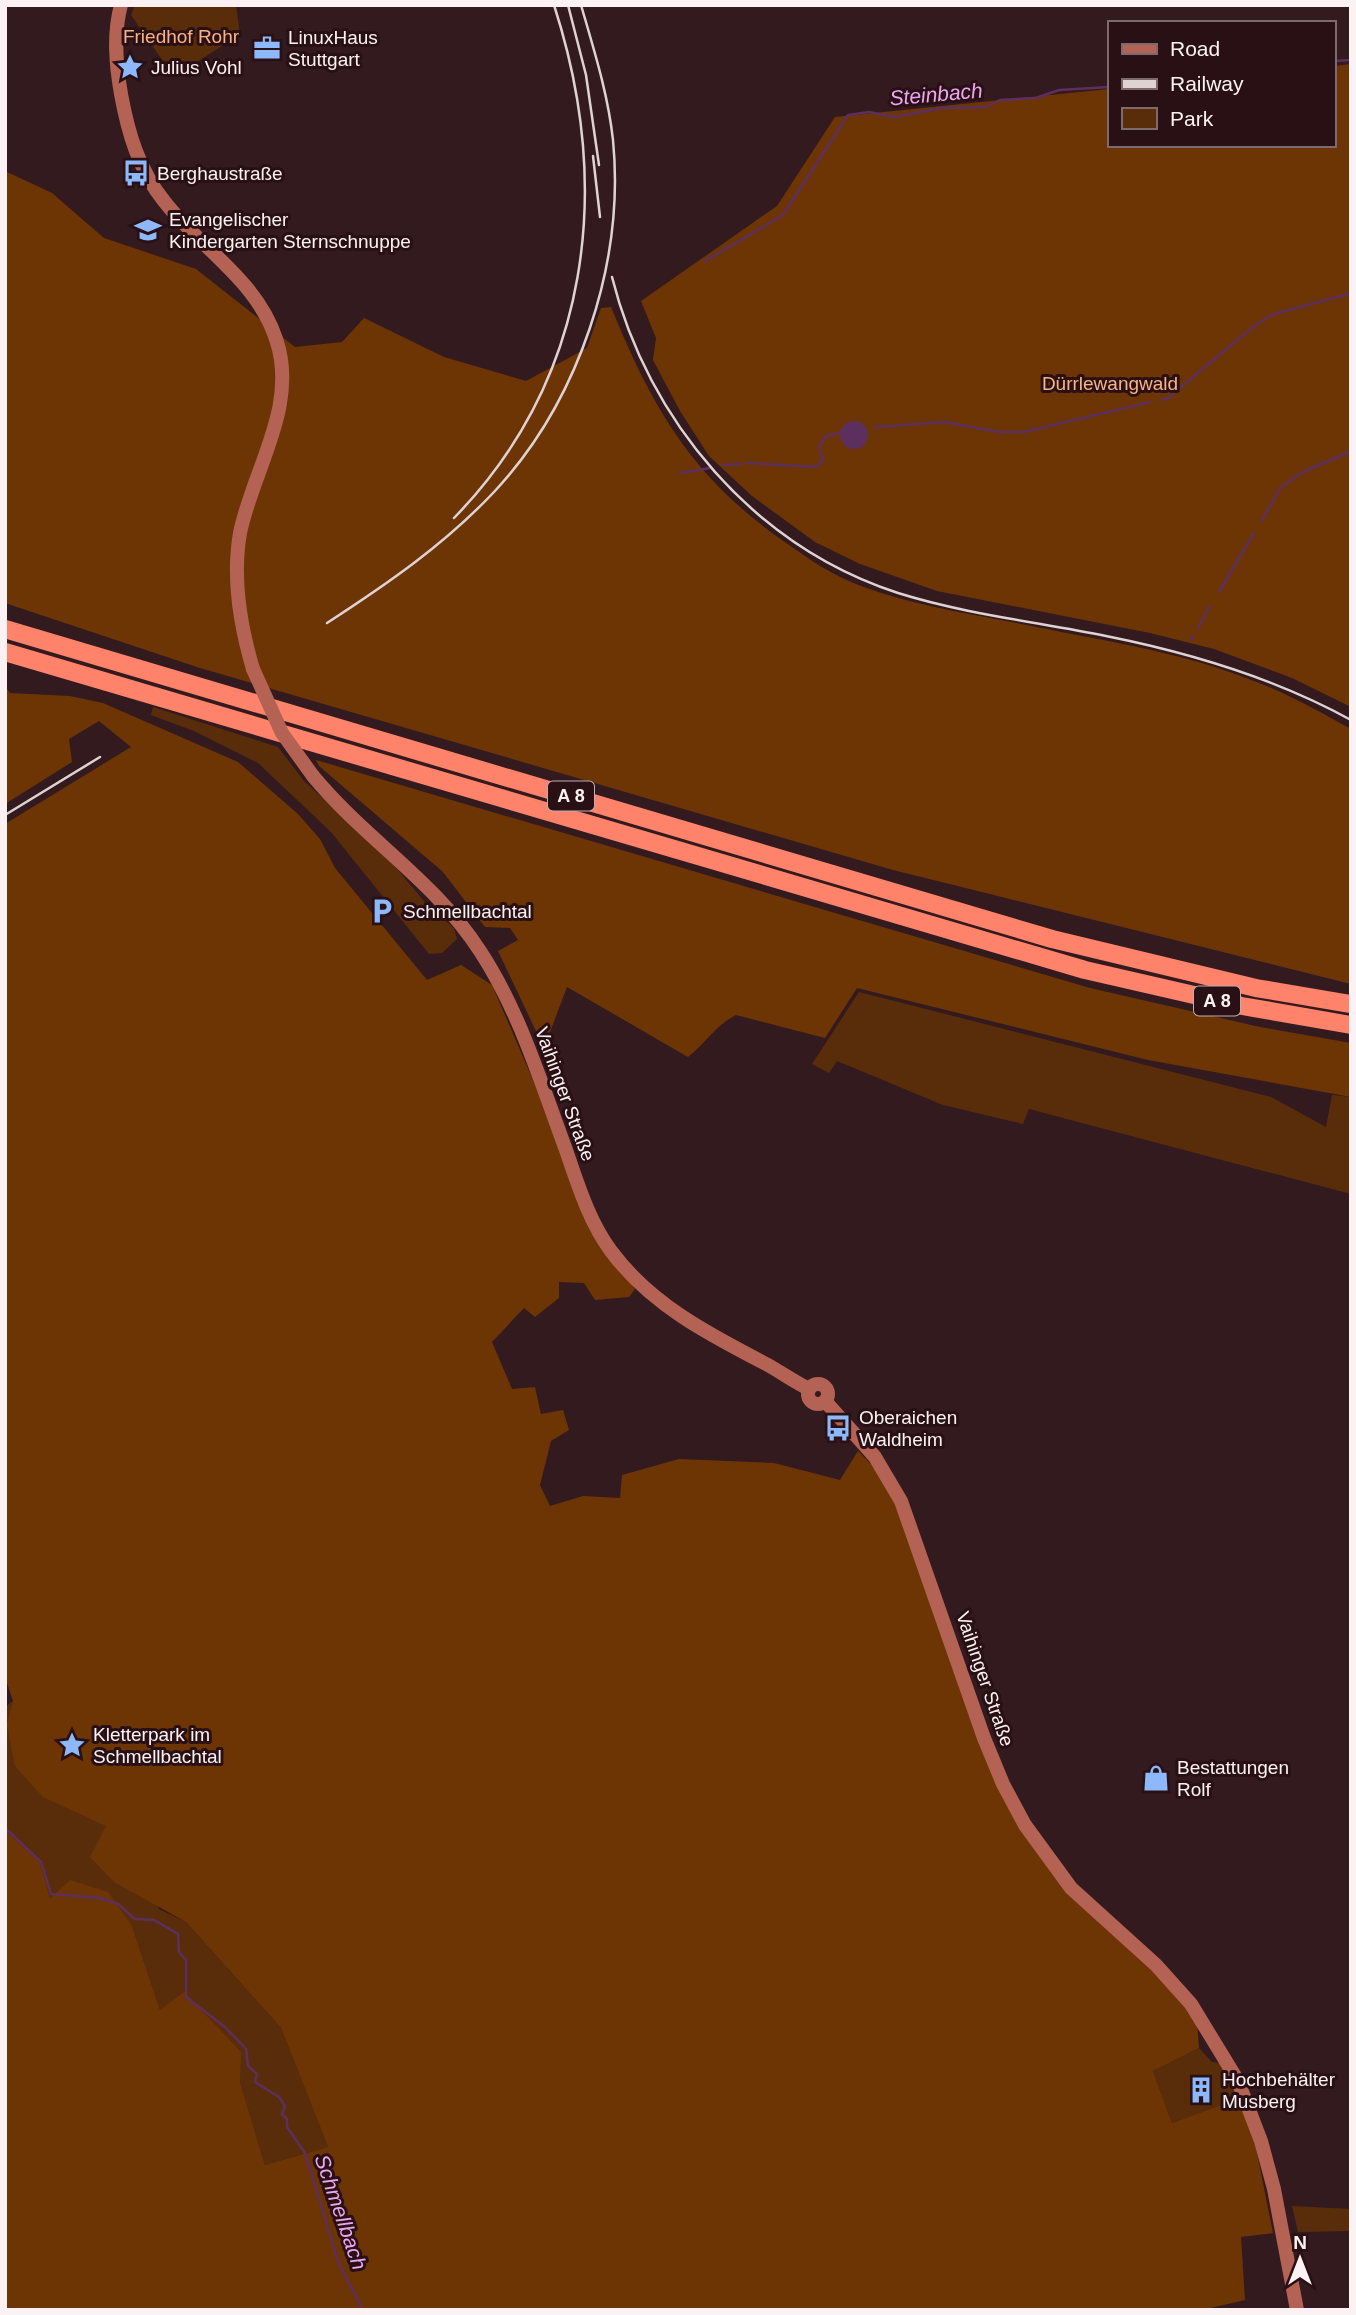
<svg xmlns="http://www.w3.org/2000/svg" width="1356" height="2315" font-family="Helvetica,sans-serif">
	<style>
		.green { fill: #5a2d0a }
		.forest { fill: #6e3504 }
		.water { fill: #5d2f5f }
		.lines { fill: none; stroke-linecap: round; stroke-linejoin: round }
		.stream { stroke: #5d2f5f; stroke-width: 2.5 }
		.secondary { stroke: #b36253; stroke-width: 14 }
		.highway { stroke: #ff826b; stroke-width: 18 }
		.rail { stroke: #dfd2d3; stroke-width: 2.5 }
		.secondary-bridge { stroke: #b36253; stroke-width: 14 }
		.labels { text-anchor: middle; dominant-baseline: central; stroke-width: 6; stroke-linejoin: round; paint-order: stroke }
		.shield { fill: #291015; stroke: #bdaeb0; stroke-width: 2 }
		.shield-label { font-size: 18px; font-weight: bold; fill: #fdf2f3 }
		.park-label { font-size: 19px; fill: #f8b284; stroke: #291015 }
		.poi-label { font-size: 19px; fill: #fdf2f3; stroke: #291015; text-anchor: start }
		.street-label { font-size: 19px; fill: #fdf2f3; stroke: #291015 }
		.water-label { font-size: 21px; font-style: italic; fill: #eca5ef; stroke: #291015 }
	</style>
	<rect width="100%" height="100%" fill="#331a1e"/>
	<g class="green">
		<polygon points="135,5 236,5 240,34 174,77 131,15"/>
		<polygon points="153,707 278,747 304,781 389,859 427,905 454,928 457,939 442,953 429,954 331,832 258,763 194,731 151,715"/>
		<polygon points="859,992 1271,1097 1326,1127 1332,1095 1351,1097 1351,1194 1029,1109 1023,1124 943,1105 837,1061 829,1073 812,1064"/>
		<polygon points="29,1656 159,1909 186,1922 281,2028 328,2147 265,2165 240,2082 240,2052 160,2010 132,1926 50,1899 5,1829 5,1707 13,1701"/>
		<polygon points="1199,2048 1212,2062 1226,2064 1240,2098 1172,2123 1153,2071"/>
		<polygon points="1292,2206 1351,2209 1351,2231 1298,2232"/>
	</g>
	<g class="forest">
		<polygon points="1351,64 1351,707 1292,678 1214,649 1150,633 937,591 860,564 815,542 752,496 709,456 680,411 653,360 656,338 641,301 777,206 835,117 1109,89 1109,145 1333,145 1333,66"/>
		<path d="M5 171 52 193 104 238 196 269 295 347 342 342 364 318 444 357 526 381 587 348 601 308 611 307C652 407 690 474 779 538 802 554 825 571 851 582 910 606 974 614 1036 627 1106 641 1179 652 1246 678 1283 691 1317 710 1351 729V984L893 870 200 668 5 603Z"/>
		<polygon points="5,686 10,693 70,696 103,703 238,762 298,814 320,839 335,868 427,980 461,965 492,985 609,1256 635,1289 629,1297 595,1300 584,1283 559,1282 559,1298 535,1317 524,1308 492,1342 512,1389 535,1387 541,1414 563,1410 569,1430 551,1441 540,1485 550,1506 583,1496 620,1498 622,1475 679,1459 774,1463 840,1480 858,1451 878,1471 894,1497 1027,1839 1167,1984 1197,2022 1199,2048 1153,2071 1172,2123 1240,2098 1256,2148 1273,2233 1241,2237 1245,2300 1202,2310 5,2310 5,1830 40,1863 50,1899 70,1880 108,1892 132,1926 160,2010 184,1992 241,2052 240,2082 265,2165 328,2147 281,2028 186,1922 114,1882 90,1857 106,1826 43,1797 15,1766 7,1725 13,1701 5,1677 5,824 131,747 99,721 69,739 72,762 5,804"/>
		<path d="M316 760 1090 988 1260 1027 1351 1043V1097L1148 1060 857 988 825 1038 736 1015C716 1025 706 1043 688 1057L567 987 544 1048 498 951 518 940 510 928 485 927 443 872 319 766Z"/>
	</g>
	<circle class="water" cx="854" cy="435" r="14"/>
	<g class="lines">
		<g class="stream">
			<polyline points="1333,61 1351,60"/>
			<polyline points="705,261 783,215 848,115 869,112 895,117 942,108 986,107 1000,100 1036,98 1059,90 1109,87"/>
			<polyline points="1162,400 1168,398 1249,330 1271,315 1351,293"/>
			<polyline points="875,427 945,422 998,432 1024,432 1150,402"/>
			<polyline points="747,463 816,467 823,460 819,447 826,436 842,432"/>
			<polyline points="723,465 741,464"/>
			<polyline points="680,473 710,468"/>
			<polyline points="1261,521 1281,487 1303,472 1351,451"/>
			<polyline points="1219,592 1254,533"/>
			<polyline points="1198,628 1210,606"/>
			<polyline points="1191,639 1193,636"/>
			<polyline points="5,1828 41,1862 51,1894 100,1898 118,1904 135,1919 154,1920 178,1934 179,1952 186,1960 186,1997 225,2027 246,2049 248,2066 257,2074 255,2082 279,2097 285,2106 282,2114 287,2119 287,2127 305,2153 339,2264 363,2310"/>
		</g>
		<g class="secondary">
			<path d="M121 5C113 34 116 65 121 94 128 133 139 170 164 201 200 248 257 280 276 339 299 406 253 469 240 533 232 579 240 625 253 669"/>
			<path d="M313 776C365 839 435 881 480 951 520 1012 541 1083 566 1150 578 1185 589 1221 611 1251 651 1305 710 1335 768 1365 782 1373 795 1382 809 1389"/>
			<circle cx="818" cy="1394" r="10"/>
			<polyline points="825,1401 875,1457 901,1501 984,1738 1003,1784 1025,1825 1071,1888 1156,1965 1191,2004 1238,2081 1261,2141 1274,2189 1297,2310"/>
		</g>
		<g class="highway">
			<polyline points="5,629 1052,939 1256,988 1351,1004"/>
			<polyline points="5,652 1085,970 1242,1006 1351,1025"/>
		</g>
		<g class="rail">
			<polyline points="568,5 586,75 599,165"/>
			<polyline points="593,156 600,217"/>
			<path d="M612 277C648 421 754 546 898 593 965 614 1037 622 1106 636 1191 653 1275 678 1351 720"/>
			<path d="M454 518C591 377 613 188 554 5"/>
			<path d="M327 623C387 584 444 545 494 492 579 401 625 263 613 140 608 94 594 50 581 5"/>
			<polyline points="5,815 100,757"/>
		</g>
		<polyline class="secondary-bridge" points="253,669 282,733 313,776"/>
	</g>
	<defs>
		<g id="office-bare" transform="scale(2.1)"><path d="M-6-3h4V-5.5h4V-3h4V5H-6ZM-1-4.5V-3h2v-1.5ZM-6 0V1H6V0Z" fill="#8db9fc" stroke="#291015" stroke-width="2.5" paint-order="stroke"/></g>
		<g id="sight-bare" transform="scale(2.1)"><path d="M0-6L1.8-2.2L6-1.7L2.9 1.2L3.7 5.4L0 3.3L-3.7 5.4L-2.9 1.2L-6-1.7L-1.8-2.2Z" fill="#8db9fc" stroke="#291015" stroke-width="2.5" paint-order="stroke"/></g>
		<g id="bus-bare" transform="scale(2.1)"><path d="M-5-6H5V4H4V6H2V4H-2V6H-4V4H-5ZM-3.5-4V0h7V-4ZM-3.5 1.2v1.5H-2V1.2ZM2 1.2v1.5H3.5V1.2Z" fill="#8db9fc" stroke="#291015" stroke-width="2.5" paint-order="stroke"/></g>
		<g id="school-bare" transform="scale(2.1)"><path d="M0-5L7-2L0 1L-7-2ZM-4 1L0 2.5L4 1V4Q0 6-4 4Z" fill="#8db9fc" stroke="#291015" stroke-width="2.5" paint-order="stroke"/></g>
		<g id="parking-bare" transform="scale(2.1)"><path d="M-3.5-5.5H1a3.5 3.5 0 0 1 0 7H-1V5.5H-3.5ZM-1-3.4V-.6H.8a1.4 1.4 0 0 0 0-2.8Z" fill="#8db9fc" stroke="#291015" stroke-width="2.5" paint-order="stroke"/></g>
		<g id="shop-bare" transform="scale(2.1)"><path d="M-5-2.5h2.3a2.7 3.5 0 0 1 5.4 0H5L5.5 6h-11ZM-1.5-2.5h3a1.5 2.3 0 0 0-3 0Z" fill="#8db9fc" stroke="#291015" stroke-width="2.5" paint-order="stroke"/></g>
		<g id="building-bare" transform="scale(2.1)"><path d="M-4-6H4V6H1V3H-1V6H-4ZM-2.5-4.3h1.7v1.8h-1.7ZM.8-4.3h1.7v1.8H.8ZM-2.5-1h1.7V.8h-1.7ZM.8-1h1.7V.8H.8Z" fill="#8db9fc" stroke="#291015" stroke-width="2.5" paint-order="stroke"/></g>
	</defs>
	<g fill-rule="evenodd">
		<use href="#office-bare" x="267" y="48"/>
		<use href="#sight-bare" x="130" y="67"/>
		<use href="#bus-bare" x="136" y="173"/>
		<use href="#school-bare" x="148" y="230"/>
		<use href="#parking-bare" x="382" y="911"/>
		<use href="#bus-bare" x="838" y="1428"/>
		<use href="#sight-bare" x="72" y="1745"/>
		<use href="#shop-bare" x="1156" y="1778"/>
		<use href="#building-bare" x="1201" y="2090"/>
	</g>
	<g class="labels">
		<g class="shield">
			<rect x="548" y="781.5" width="46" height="29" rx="5"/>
			<rect x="1194" y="986.5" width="46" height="29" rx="5"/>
		</g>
		<g class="shield-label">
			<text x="571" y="796">A 8</text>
			<text x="1217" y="1001">A 8</text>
		</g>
		<g class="park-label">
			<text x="181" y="36">Friedhof Rohr</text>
			<text x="1110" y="383">Dürrlewangwald</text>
		</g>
		<g class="poi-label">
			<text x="288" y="37">LinuxHaus<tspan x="288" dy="22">Stuttgart</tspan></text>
			<text x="151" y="67">Julius Vohl</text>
			<text x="157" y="173">Berghaustraße</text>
			<text x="169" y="219">Evangelischer<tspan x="169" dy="22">Kindergarten Sternschnuppe</tspan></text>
			<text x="403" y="911">Schmellbachtal</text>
			<text x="859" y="1417">Oberaichen<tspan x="859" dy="22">Waldheim</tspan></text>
			<text x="93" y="1734">Kletterpark im<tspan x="93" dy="22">Schmellbachtal</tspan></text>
			<text x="1177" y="1767">Bestattungen<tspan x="1177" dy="22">Rolf</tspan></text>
			<text x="1222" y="2079">Hochbehälter<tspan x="1222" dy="22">Musberg</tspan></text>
		</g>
		<g class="street-label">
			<text transform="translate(565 1094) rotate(70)">Vaihinger Straße</text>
			<text transform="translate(985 1679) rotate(71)">Vaihinger Straße</text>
		</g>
		<g class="water-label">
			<text transform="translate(936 94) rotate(-5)">Steinbach</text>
			<text transform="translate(341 2212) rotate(71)">Schmellbach</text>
		</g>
	</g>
	<rect width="1356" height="2315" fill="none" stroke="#fdf2f3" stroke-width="14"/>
	<rect x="1108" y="21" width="228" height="126" fill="#291015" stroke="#7e6a6e" stroke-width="2"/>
	<rect x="1122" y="44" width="35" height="10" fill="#b36253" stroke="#7e6a6e" stroke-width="2"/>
	<text x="1170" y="56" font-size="21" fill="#fdf2f3">Road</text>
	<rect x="1122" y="79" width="35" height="10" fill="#dfd2d3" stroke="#7e6a6e" stroke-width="2"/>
	<text x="1170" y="91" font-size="21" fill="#fdf2f3">Railway</text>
	<rect x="1122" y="108" width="35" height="21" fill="#5a2d0a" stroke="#7e6a6e" stroke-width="2"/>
	<text x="1170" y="126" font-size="21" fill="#fdf2f3">Park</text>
	<g transform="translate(1300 2259)" stroke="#291015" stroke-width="5" paint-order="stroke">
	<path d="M0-5L12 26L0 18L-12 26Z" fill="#fdf2f3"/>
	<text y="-10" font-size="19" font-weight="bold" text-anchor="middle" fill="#fdf2f3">N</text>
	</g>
</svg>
